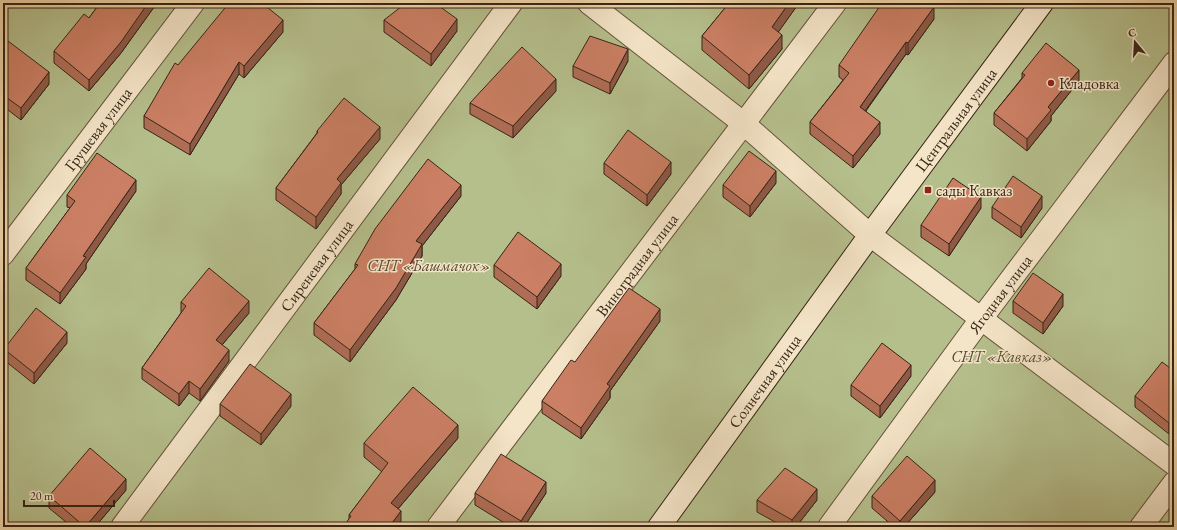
<svg xmlns="http://www.w3.org/2000/svg" width="1177" height="530" font-family="'EB Garamond',serif">
	<style>
		.green { fill: #b5bf8c; stroke: #767250 }
		.lines { fill: none; stroke-linecap: round; stroke-linejoin: round }
		.street-casing { stroke: #64523a; stroke-width: 24 }
		.secondary-casing { stroke: #362515; stroke-width: 24 }
		.street { stroke: #f5e5c8; stroke-width: 22 }
		.secondary { stroke: #f5e5c8; stroke-width: 22 }
		.wall { fill: #af6d56; stroke: #362515 }
		.shaded-wall { fill: #8e5946; stroke: #362515 }
		.building { fill: #cb7f64; stroke: #362515 }
		.poi-dot { fill: #8f2418; stroke: #f5e5c8; stroke-width: 1.5 }
		.labels { text-anchor: middle; dominant-baseline: central; stroke-width: 3; stroke-linejoin: round; paint-order: stroke }
		.poi-label { font-size: 16px; fill: #362515; stroke: #f5e5c8; text-anchor: start }
		.street-label { font-size: 16px; fill: #362515; stroke: #f5e5c8 }
		.park-label { font-size: 16px; font-style: italic; fill: #564c33; stroke: #f5e5c8 }
	</style>
	<rect width="100%" height="100%" fill="#f0d7aa"/>
	<filter id="stains"><feTurbulence type="fractalNoise" baseFrequency=".005" numOctaves="4"/><feColorMatrix values="0 0 0 0 .2 0 0 0 0 .09 0 0 0 0 .02 0 0 0 .5 -.17"/></filter>
	<radialGradient id="worn" r=".72"><stop offset=".6" stop-color="#630" stop-opacity="0"/><stop offset="1" stop-color="#630" stop-opacity=".3"/></radialGradient>
	<rect class="green" x="3" y="3" width="1171" height="524"/>
	<g class="lines">
		<g class="street-casing">
			<g id="street">
				<polyline points="589,3 743,123 870,235 1174,464"/>
				<path id="s1" d="M3 254 193 3"/>
				<path id="s2" d="M122 527 511 3"/>
				<path id="s3" d="M438 527 835 3"/>
				<path id="s4" d="M829 527 981 319 1174 63"/>
				<polyline points="1141,527 1174,483"/>
			</g>
		</g>
		<g class="secondary-casing">
			<g id="secondary">
				<path id="s5" d="M659 527 870 235 1042 3"/>
			</g>
		</g>
		<use href="#street" class="street"/>
		<use href="#secondary" class="secondary"/>
	</g>
	<g class="wall">
		<polygon points="100,3 157,3 121,53 89,91 54,63 54,51 89,18"/>
		<polygon points="729,3 799,3 778,32 782,49 749,89 702,50 702,36"/>
		<polygon points="1170,3 1174,3 1174,6"/>
		<polygon points="934,19 908,55 906,54 866,111 880,134 853,168 810,134 810,122 843,80 839,77 839,65"/>
		<polygon points="384,20 457,31 431,66 384,32"/>
		<polygon points="283,32 244,78 239,74 190,155 144,128 144,116 178,65"/>
		<polygon points="3,48 49,84 21,120 3,106"/>
		<polygon points="628,61 610,94 573,77 573,66"/>
		<polygon points="1022,73 1079,81 1051,116 1051,121 1027,151 994,125 994,113 1022,78"/>
		<polygon points="556,91 513,138 470,114 470,103"/>
		<polygon points="317,131 380,139 341,185 341,194 316,229 276,200 276,188 317,133"/>
		<polygon points="604,163 671,174 647,206 604,174"/>
		<polygon points="776,183 750,217 723,197 723,185"/>
		<polygon points="136,191 86,264 86,269 60,304 26,280 26,268 70,208 67,207 67,195"/>
		<polygon points="461,196 422,246 422,256 396,300 350,362 314,335 314,323 355,269 355,264"/>
		<polygon points="992,207 1042,208 1021,238 992,218"/>
		<polygon points="981,208 949,256 921,237 921,225"/>
		<polygon points="494,265 561,276 537,309 494,277"/>
		<polygon points="1013,301 1063,306 1043,334 1013,313"/>
		<polygon points="181,302 249,313 222,345 229,361 200,401 189,393 179,406 142,379 142,368 181,313"/>
		<polygon points="660,321 610,391 610,398 581,439 542,413 542,401 575,362"/>
		<polygon points="67,343 34,384 4,360 4,349"/>
		<polygon points="1174,371 1174,428 1169,434 1135,407 1135,396"/>
		<polygon points="911,376 880,418 851,396 851,385"/>
		<polygon points="220,404 291,406 261,445 220,416"/>
		<polygon points="458,438 398,509 401,524 349,519 349,515 382,472 364,457 364,443"/>
		<polygon points="126,490 95,527 72,527 49,508 49,496"/>
		<polygon points="935,492 904,527 894,527 872,508 872,496"/>
		<polygon points="475,493 546,493 524,527 511,527 475,505"/>
		<polygon points="757,500 817,500 796,527 784,527 757,512"/>
	</g>
	<g class="shaded-wall">
		<polygon points="148,3 157,3 121,53 89,91 89,80"/>
		<polygon points="789,3 799,3 772,41 772,27"/>
		<polygon points="934,7 934,19 908,55 908,43"/>
		<polygon points="457,19 457,31 431,66 431,54"/>
		<polygon points="283,20 283,32 244,78 244,66"/>
		<polygon points="782,35 782,49 749,89 749,75"/>
		<polygon points="906,42 906,54 860,118 860,107"/>
		<polygon points="628,49 628,61 610,94 610,83"/>
		<polygon points="239,62 239,74 190,155 190,144"/>
		<polygon points="1079,70 1079,81 1051,116 1051,121 1027,151 1027,139 1048,107"/>
		<polygon points="49,72 49,84 21,120 21,108"/>
		<polygon points="556,79 556,91 513,138 513,126"/>
		<polygon points="880,122 880,134 853,168 853,156"/>
		<polygon points="380,127 380,139 341,185 341,194 316,229 316,217 337,179"/>
		<polygon points="671,162 671,174 647,206 647,195"/>
		<polygon points="776,171 776,183 750,217 750,206"/>
		<polygon points="136,180 136,191 86,264 86,269 60,304 60,293 83,256"/>
		<polygon points="461,185 461,196 422,246 422,256 396,300 350,362 350,350 416,241"/>
		<polygon points="1042,196 1042,208 1021,238 1021,227"/>
		<polygon points="981,197 981,208 949,256 949,244"/>
		<polygon points="561,264 561,276 537,309 537,297"/>
		<polygon points="1063,294 1063,306 1043,334 1043,323"/>
		<polygon points="249,301 249,313 216,352 216,340"/>
		<polygon points="660,309 660,321 610,391 610,398 581,439 581,428 607,384"/>
		<polygon points="67,332 67,343 34,384 34,373"/>
		<polygon points="229,350 229,361 200,401 200,389"/>
		<polygon points="911,365 911,376 880,418 880,406"/>
		<polygon points="189,381 189,393 179,406 179,394"/>
		<polygon points="291,394 291,406 261,445 261,434"/>
		<polygon points="1174,416 1174,428 1169,434 1169,423"/>
		<polygon points="458,425 458,438 391,517 391,503"/>
		<polygon points="126,479 126,490 95,527 85,527"/>
		<polygon points="935,480 935,492 904,527 900,527 900,521"/>
		<polygon points="546,482 546,493 524,527 521,527 521,521"/>
		<polygon points="817,489 817,500 796,527 792,527 792,520"/>
		<polygon points="401,511 401,524 399,527 389,527"/>
	</g>
	<g class="building">
		<polygon points="100,3 148,3 121,42 89,80 54,51 84,14 89,18"/>
		<polygon points="229,3 262,3 283,20 244,66 239,62 190,144 144,116 175,63 178,65"/>
		<polygon points="406,3 435,3 457,19 431,54 384,20"/>
		<polygon points="729,3 789,3 772,27 782,35 749,75 702,36"/>
		<polygon points="882,3 928,3 934,7 908,43 906,42 860,107 880,122 853,156 810,122 849,73 839,65"/>
		<polygon points="590,36 628,49 610,83 573,66"/>
		<polygon points="8,41 49,72 21,108 3,95 3,48"/>
		<polygon points="1046,43 1079,70 1048,107 1051,110 1027,139 994,113 1025,75 1022,73"/>
		<polygon points="522,47 556,79 513,126 470,103"/>
		<polygon points="344,98 380,127 337,179 341,183 316,217 276,188 318,132 317,131"/>
		<polygon points="628,130 671,162 647,195 604,163"/>
		<polygon points="749,151 776,171 750,206 723,185"/>
		<polygon points="97,153 136,180 83,256 86,257 60,293 26,268 75,201 67,195"/>
		<polygon points="428,159 461,185 416,241 422,244 396,288 350,350 314,323 358,265 355,264 375,229"/>
		<polygon points="1013,176 1042,196 1021,227 992,207"/>
		<polygon points="953,178 981,197 949,244 921,225"/>
		<polygon points="518,232 561,264 537,297 494,265"/>
		<polygon points="209,268 249,301 216,340 229,350 200,389 189,381 179,394 142,368 186,306 181,302"/>
		<polygon points="1033,273 1063,294 1043,323 1013,301"/>
		<polygon points="629,288 660,309 607,384 610,386 581,428 542,401 571,360 575,362"/>
		<polygon points="36,308 67,332 34,373 4,349"/>
		<polygon points="882,343 911,365 880,406 851,385"/>
		<polygon points="1162,362 1174,371 1174,416 1169,423 1135,396"/>
		<polygon points="250,364 291,394 261,434 220,404"/>
		<polygon points="413,387 458,425 391,503 401,511 389,527 343,527 351,516 349,515 388,463 364,443"/>
		<polygon points="90,448 126,479 85,527 49,496"/>
		<polygon points="501,454 546,482 521,521 475,493"/>
		<polygon points="907,456 935,480 900,521 872,496"/>
		<polygon points="785,468 817,489 792,520 757,500"/>
	</g>
	<g class="poi-dot">
		<circle cx="1051" cy="83" r="4"/>
		<rect x="924" y="186" width="8" height="8" rx="2"/>
	</g>
	<g class="labels">
		<g class="poi-label">
			<text x="1059" y="83">Кладовка</text>
			<text x="936" y="190">сады Кавказ</text>
		</g>
		<g class="street-label">
			<text stroke="none"><textPath href="#s5" startOffset="504">Центральная улица</textPath></text>
			<text stroke="none"><textPath href="#s1" startOffset="157">Грушевая улица</textPath></text>
			<text stroke="none"><textPath href="#s2" startOffset="326">Сиреневая улица</textPath></text>
			<text stroke="none"><textPath href="#s3" startOffset="329">Виноградная улица</textPath></text>
			<text stroke="none"><textPath href="#s4" startOffset="289">Ягодная улица</textPath></text>
			<text stroke="none"><textPath href="#s5" startOffset="180">Солнечная улица</textPath></text>
		</g>
		<g class="park-label">
			<text x="429" y="265">СНТ «Башмачок»</text>
			<text x="1002" y="356">СНТ «Кавказ»</text>
		</g>
	</g>
	<rect width="1177" height="530" fill="none" stroke="#f0d7aa" stroke-width="16"/>
	<rect x="4" y="4" width="1169" height="522" fill="none" stroke="#362515" stroke-width="2"/>
	<rect x="8" y="8" width="1161" height="514" fill="none" stroke="#362515"/>
	<g transform="translate(1135 42) rotate(342)" stroke="#f5e5c8" stroke-width="3" paint-order="stroke">
	<path d="M0-3L7 15L0 10L-7 15Z" fill="#362515"/>
	<text y="-6" font-size="11" font-weight="bold" text-anchor="middle" fill="#362515">С</text>
	</g>
	<path d="M24 500v6h90v-6" fill="none" stroke="#362515" stroke-width="2"/>
	<text x="30" y="500" font-size="12" fill="#362515" stroke="#f5e5c8" stroke-width="3" paint-order="stroke">20 m</text>
	<rect width="100%" height="100%" filter="url(#stains)"/>
	<rect width="100%" height="100%" fill="url(#worn)"/>
</svg>
